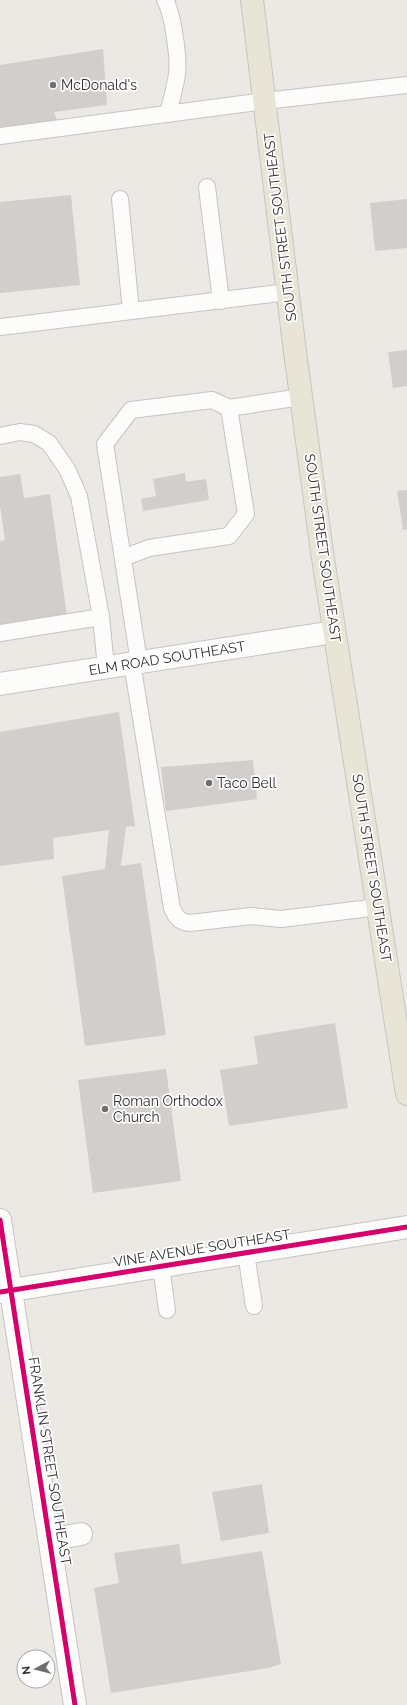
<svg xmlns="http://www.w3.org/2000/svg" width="407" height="1705" font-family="Raleway,sans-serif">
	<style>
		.building { fill: #d1cecb }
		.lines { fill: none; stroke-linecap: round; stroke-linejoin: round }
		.service-casing { stroke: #c5c4c5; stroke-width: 18 }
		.minor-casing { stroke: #c5c4c5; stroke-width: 24 }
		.secondary-casing { stroke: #c5c4c5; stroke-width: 24 }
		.primary-casing { stroke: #c6c5c4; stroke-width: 24 }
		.service { stroke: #fcfcfb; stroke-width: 16 }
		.minor { stroke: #fcfcfb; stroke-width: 22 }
		.secondary { stroke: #fcfcfb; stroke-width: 22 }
		.primary { stroke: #e8e4d6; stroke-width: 22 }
		.cycleway-casing { stroke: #fff; stroke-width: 8 }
		.cycleway { stroke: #d6006c; stroke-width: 5 }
		.poi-dot { fill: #706f6e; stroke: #fff; stroke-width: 1.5 }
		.labels { text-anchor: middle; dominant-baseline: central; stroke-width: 3.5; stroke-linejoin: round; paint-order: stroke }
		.poi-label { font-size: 14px; fill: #2e2e2e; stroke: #fff; text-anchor: start }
		.street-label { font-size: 14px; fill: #2e2e2e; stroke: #fff }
	</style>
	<rect width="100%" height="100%" fill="#ece8e4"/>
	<g class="building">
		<polygon points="103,49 107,105 54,112 57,121 0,128 0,65"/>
		<polygon points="71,195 80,285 0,293 0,202"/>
		<polygon points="407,199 407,248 375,251 370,203"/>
		<polygon points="407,350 407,386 393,388 388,352"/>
		<polygon points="185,473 186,482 206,479 209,500 143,511 141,499 156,496 153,479"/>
		<polygon points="20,474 24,498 50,494 67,616 0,626 0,541 5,540 0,505 0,477"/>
		<polygon points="407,490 407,529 403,530 397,491"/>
		<polygon points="119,712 135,826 126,827 121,866 141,863 166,1035 85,1046 62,876 105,869 109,830 53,838 54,859 0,866 0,732"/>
		<polygon points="253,760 257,799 166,811 161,767"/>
		<polygon points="335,1023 348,1108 229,1126 220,1070 258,1064 254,1036"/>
		<polygon points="166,1069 181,1181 93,1193 78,1080"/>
		<polygon points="262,1484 269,1533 221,1541 212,1492"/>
		<polygon points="179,1544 182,1564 262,1551 281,1664 268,1668 111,1693 94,1588 119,1583 114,1553"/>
	</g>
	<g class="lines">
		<g class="service-casing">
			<g id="service">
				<path d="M165 0C173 14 179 58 177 74 175 88 171 101 168 114"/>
				<polyline points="0,136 265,101 407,85"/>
				<polyline points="207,187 221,301"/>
				<polyline points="120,199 131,311"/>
				<polyline points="0,327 288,292"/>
				<polyline points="229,408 301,397"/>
				<polyline points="0,436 20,432 34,434 49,443 67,469 79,496 101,617"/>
				<polyline points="123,558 149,548 229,536 246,514 229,408 212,400 131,410 105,444 139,662"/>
				<polyline points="0,633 101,617 106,667"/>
				<path d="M132 663 172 908C176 918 180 922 190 923L251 916 281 919 378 907"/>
				<polyline points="246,1253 254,1306"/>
				<polyline points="161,1266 167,1310"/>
			</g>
		</g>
		<g class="minor-casing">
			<g id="minor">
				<polyline points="0,1220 75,1705"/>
				<polyline points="0,1292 407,1227"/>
				<polyline points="50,1540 81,1534"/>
			</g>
		</g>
		<g class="secondary-casing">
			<polyline id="secondary" points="0,684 334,632"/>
		</g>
		<g class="primary-casing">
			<polyline id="primary" points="252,0 295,352 322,552 407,1094"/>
		</g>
		<use href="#service" class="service"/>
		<use href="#minor" class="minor"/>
		<use href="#secondary" class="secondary"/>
		<use href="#primary" class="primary"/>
		<g class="cycleway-casing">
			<g id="cycleway">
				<polyline points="0,1220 75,1705"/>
				<polyline points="0,1292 407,1227"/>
			</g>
		</g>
		<use href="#cycleway" class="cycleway"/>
	</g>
	<g class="poi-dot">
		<circle cx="53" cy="85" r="4"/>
		<circle cx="209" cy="783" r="4"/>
		<circle cx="105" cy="1109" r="4"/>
	</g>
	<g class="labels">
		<g class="poi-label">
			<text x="61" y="85">McDonald's</text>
			<text x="217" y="783">Taco Bell</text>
			<text x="113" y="1101">Roman Orthodox<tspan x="113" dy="16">Church</tspan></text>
		</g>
		<g class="street-label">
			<text transform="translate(280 227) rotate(-97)">SOUTH STREET SOUTHEAST</text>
			<text transform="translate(323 548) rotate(82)">SOUTH STREET SOUTHEAST</text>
			<text transform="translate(167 658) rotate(-9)">ELM ROAD SOUTHEAST</text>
			<text transform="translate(372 868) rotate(81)">SOUTH STREET SOUTHEAST</text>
			<text transform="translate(202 1248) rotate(-9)">VINE AVENUE SOUTHEAST</text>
			<text transform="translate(50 1461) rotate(81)">FRANKLIN STREET SOUTHEAST</text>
		</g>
	</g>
	<g transform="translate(36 1669) rotate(263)"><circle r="19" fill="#ffffff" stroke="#ababab"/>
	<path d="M0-3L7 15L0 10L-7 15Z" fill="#706f6e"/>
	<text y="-6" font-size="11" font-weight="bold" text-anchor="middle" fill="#2e2e2e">N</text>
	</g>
</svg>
